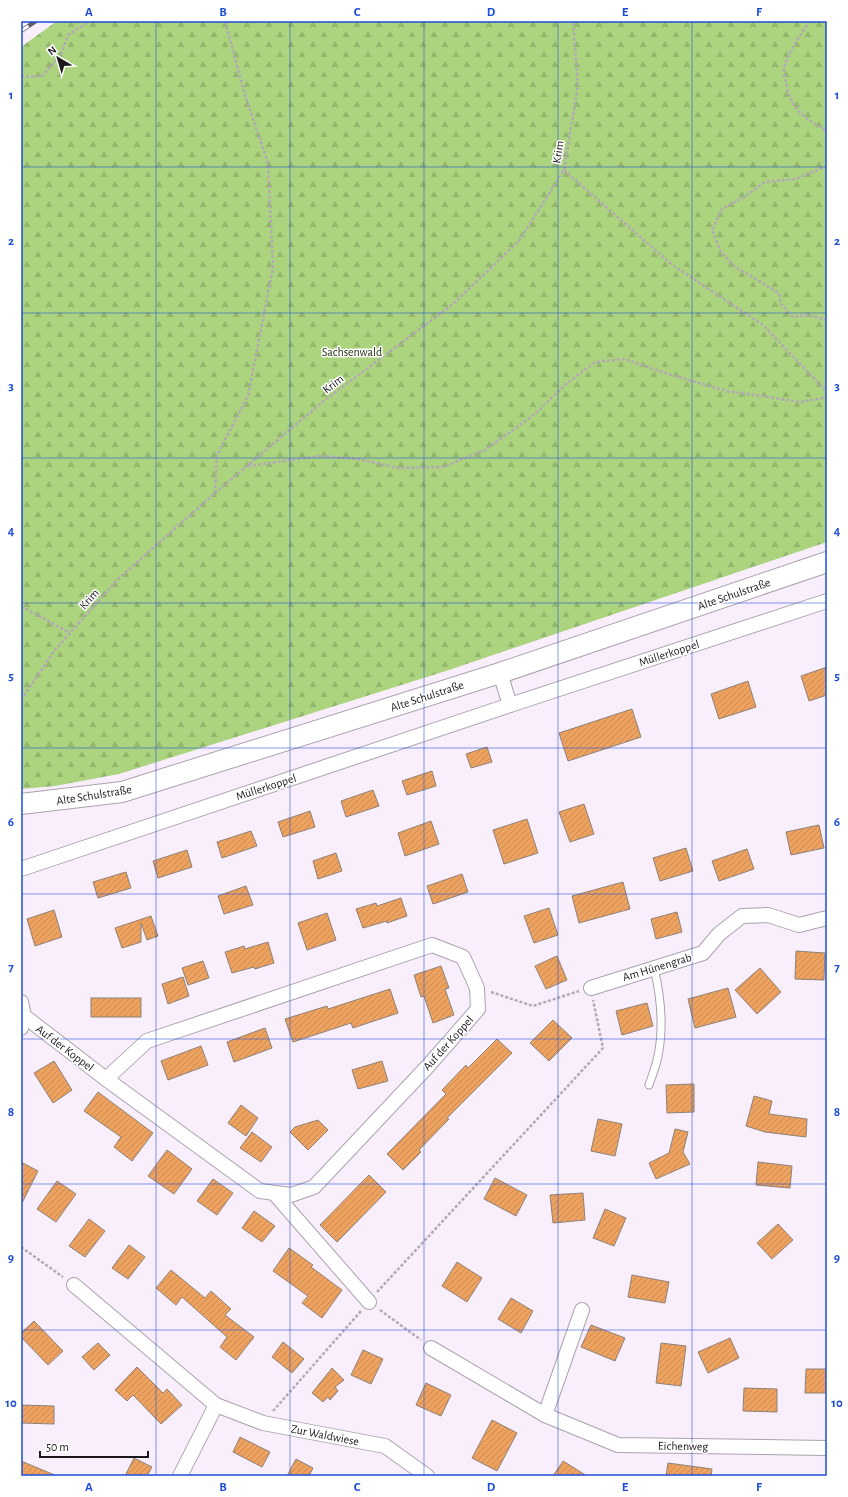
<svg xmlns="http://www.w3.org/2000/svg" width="848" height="1497" font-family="'Alegreya Sans',sans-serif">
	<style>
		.forest { fill: url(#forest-firs) }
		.building { fill: url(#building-hatch); stroke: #8e8177 }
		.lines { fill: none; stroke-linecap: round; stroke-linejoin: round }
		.lane-casing { stroke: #aca2ae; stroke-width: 9 }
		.street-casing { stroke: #aca2ae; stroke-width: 16 }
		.secondary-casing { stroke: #aca2ae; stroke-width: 22 }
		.path { stroke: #b2a9b4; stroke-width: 2.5; stroke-dasharray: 3 2; stroke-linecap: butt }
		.lane { stroke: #fff; stroke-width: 7 }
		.street { stroke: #fff; stroke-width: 14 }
		.secondary { stroke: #fff; stroke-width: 20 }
		.rail-casing { stroke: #625b63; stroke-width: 4.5 }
		.rail { stroke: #fff; stroke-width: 3; stroke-dasharray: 9; stroke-linecap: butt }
		.grid { fill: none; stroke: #1d4ed8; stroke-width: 1; stroke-opacity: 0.55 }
		.labels { text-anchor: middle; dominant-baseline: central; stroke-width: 3; stroke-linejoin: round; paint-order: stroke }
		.street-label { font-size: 12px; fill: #1b171b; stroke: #fff }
		.park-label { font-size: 12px; fill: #22310e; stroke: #fff }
		.neatline { fill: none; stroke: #1d4ed8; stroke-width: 1.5 }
		.grid-label { font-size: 13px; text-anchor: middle; font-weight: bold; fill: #1d4ed8 }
	</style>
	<defs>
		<pattern id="forest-firs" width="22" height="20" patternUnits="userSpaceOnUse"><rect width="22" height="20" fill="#acd47e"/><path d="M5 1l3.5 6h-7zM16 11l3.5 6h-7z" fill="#93b56c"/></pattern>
		<pattern id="building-hatch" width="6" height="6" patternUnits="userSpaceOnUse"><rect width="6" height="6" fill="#eda260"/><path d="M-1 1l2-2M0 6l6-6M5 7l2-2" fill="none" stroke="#cb8b53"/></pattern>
	</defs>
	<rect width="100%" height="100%" fill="#f9eefc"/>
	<polygon class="forest" points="57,21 827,21 827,542 449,670 119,774 55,786 21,789 21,47"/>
	<g class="building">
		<polygon points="827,667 827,695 809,701 801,676"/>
		<polygon points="748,681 756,707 719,719 711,694"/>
		<polygon points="632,709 641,737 568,761 559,733"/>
		<polygon points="487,747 492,762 471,768 466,754"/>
		<polygon points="432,771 436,786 407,795 402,781"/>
		<polygon points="373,790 379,806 346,817 341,801"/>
		<polygon points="584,804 594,834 570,842 559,812"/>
		<polygon points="310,811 315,827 283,837 278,822"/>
		<polygon points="527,819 538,853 504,864 493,830"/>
		<polygon points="431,821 439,844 405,856 398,833"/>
		<polygon points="819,825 824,848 791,855 786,832"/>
		<polygon points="251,831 257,846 222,858 217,842"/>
		<polygon points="686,848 693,871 660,881 653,858"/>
		<polygon points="747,849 754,869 719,881 712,861"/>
		<polygon points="187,850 192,867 158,878 153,861"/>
		<polygon points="336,853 342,871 318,879 313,861"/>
		<polygon points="126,872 131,888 98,898 93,882"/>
		<polygon points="462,874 468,892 433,904 427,886"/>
		<polygon points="623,882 630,909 579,923 572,896"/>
		<polygon points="246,886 253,905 224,914 218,896"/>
		<polygon points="401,898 407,916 387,923 387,921 363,928 356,909 376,903 377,906"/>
		<polygon points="549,908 558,935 534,943 524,916"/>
		<polygon points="54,910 62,937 35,946 27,919"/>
		<polygon points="677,912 682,932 656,939 651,919"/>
		<polygon points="327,913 336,940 307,950 298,923"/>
		<polygon points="151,916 158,936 147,940 141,923 141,942 122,948 115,928"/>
		<polygon points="268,942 274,963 255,969 254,967 232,973 225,952 244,946 245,949"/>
		<polygon points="796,951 825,953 824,980 795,979"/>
		<polygon points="557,956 567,980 546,989 535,966"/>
		<polygon points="203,961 209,978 188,985 182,968"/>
		<polygon points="441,966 449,988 445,989 454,1015 433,1023 424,996 421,997 414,975"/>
		<polygon points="760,968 781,992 757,1014 735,990"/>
		<polygon points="183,977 189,996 168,1004 162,984"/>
		<polygon points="728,988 736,1017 695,1028 688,999"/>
		<polygon points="390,989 398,1013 353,1028 351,1023 293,1042 285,1019 327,1006 328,1009"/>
		<rect x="91" y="998" width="50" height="19"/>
		<polygon points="647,1003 653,1026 622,1035 616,1011"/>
		<polygon points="553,1020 572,1038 549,1061 530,1043"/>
		<polygon points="265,1028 272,1048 234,1062 227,1042"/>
		<polygon points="497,1039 512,1053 447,1118 449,1119 419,1150 421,1152 403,1170 387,1154 446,1094 442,1090 466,1065 468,1068"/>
		<polygon points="201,1046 208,1065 168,1080 161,1061"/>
		<polygon points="54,1061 72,1090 53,1103 34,1073"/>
		<polygon points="382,1061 388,1081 358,1089 352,1070"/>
		<polygon points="694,1084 694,1112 667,1113 666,1085"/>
		<polygon points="98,1092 153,1133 132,1161 114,1147 121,1137 84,1111"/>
		<polygon points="754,1096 772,1101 769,1114 807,1119 806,1137 765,1132 746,1126"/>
		<polygon points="241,1105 258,1118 246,1136 228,1123"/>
		<polygon points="598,1119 622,1124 615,1156 591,1151"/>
		<polygon points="318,1120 328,1130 308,1150 290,1132 295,1127"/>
		<polygon points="675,1129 688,1132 683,1152 690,1164 656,1179 649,1163 669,1153"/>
		<polygon points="252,1132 272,1147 261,1162 240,1148"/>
		<polygon points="167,1150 192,1169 174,1194 148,1176"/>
		<polygon points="21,1162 38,1171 21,1205"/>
		<polygon points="758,1162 792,1166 790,1188 756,1185"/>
		<polygon points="369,1175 386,1192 337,1242 320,1225"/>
		<polygon points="495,1178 527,1195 516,1216 484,1199"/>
		<polygon points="213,1179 233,1193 217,1215 197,1201"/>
		<polygon points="57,1181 76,1194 56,1222 37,1209"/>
		<polygon points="583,1193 585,1220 553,1223 550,1195"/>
		<polygon points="605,1209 626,1218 614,1246 593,1238"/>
		<polygon points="254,1211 275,1226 262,1242 242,1228"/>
		<polygon points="89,1219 105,1231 85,1257 69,1246"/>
		<polygon points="778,1224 793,1240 772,1259 757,1243"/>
		<polygon points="129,1245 145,1257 128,1279 112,1268"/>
		<polygon points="289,1248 313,1265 311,1267 342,1290 322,1318 302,1303 308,1296 273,1271"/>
		<polygon points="457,1262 482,1278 467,1302 442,1286"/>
		<polygon points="171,1270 205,1298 211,1291 231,1309 225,1315 254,1337 236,1360 220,1347 227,1337 182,1297 176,1305 156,1288"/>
		<polygon points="632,1275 669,1282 665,1303 628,1297"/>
		<polygon points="511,1298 533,1311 521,1333 498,1319"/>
		<polygon points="34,1321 63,1351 48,1365 21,1337 21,1333"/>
		<polygon points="591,1325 625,1338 615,1361 581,1347"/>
		<polygon points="730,1338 739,1358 708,1373 698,1352"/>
		<polygon points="283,1342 304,1359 292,1373 272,1357"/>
		<polygon points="98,1343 110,1355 94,1370 82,1357"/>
		<polygon points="661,1343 686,1346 681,1386 656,1383"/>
		<polygon points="363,1350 383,1359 371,1384 351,1375"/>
		<polygon points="137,1367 163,1393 167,1389 182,1405 161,1424 133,1395 127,1401 115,1390"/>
		<polygon points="332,1368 344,1380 335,1387 338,1391 330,1400 328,1397 323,1402 312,1393"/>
		<polygon points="806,1369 827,1369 827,1393 805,1393"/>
		<polygon points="426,1383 451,1395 441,1416 416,1405"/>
		<polygon points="744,1388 777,1389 777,1412 743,1411"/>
		<polygon points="21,1405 54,1406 54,1424 21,1423"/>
		<polygon points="492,1420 517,1433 497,1471 472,1458"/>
		<polygon points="240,1437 270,1452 262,1467 233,1452"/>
		<polygon points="134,1458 152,1467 147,1476 125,1476"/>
		<polygon points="296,1459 313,1468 309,1476 287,1476"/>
		<polygon points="21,1461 57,1476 21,1476"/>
		<polygon points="563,1461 587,1476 553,1476"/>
		<polygon points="668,1463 712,1469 711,1476 666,1476"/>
	</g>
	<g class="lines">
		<g class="lane-casing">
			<path id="lane" d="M649 1085C652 1076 656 1066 658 1056 664 1026 661 997 654 968"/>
		</g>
		<g class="street-casing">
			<g id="street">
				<polyline points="500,673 510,705"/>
				<polyline points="21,869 510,705 827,601"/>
				<polyline points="591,988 703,953 719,934 742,916 768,915 799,925 827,918"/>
				<polyline points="21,1002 24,1016 21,1028"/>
				<polyline points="24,1016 106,1079 260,1191 291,1195 314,1187 428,1066 478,1009 477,988 463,957 432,945 147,1041 106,1079"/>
				<polyline points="274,1193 369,1302"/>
				<polyline points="74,1285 216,1405 263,1423 385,1446 427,1476"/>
				<polyline points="431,1348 545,1415 618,1445 827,1448"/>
				<polyline points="545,1415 582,1310"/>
				<polyline points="180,1476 216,1405"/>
			</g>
		</g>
		<g class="secondary-casing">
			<polyline id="secondary" points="21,804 122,792 500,673 827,562"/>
		</g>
		<g class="path">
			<path d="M810 21C802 33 785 56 784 70 784 73 785 78 786 82 790 109 804 118 827 131"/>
			<polyline points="21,77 42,76 61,55 68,35 90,21"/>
			<polyline points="827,166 796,179 765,182 744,197 722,209 712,230 720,250 734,266 779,293 781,304 793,317 808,315 827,320"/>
			<polyline points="564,170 671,264 763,325 827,392"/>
			<polyline points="248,466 320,456 357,459 399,468 443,467 485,450 535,414 566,384 595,362 624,359 665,373 727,391 801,402 827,397"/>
			<polyline points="215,493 217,455 248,396 273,268 268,163 245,95 225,21"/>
			<polyline points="21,606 70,633"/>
			<polyline points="21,700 55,650 118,579 215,493 325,400 452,305 519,241 564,170 578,85 573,21"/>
			<polyline points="491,992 533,1006 579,991"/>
			<polyline points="21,1247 63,1277"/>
			<polyline points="377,1292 603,1048 593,1000"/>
			<polyline points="380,1310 421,1340"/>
			<polyline points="273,1411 361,1311"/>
		</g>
		<use href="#lane" class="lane"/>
		<use href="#street" class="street"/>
		<use href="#secondary" class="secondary"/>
		<g class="rail-casing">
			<polyline id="rail" points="21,31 36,21"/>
		</g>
		<use href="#rail" class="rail"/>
	</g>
	<path class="grid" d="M156 21V1476M290 21V1476M424 21V1476M558 21V1476M692 21V1476M21 167H827M21 313H827M21 458H827M21 603H827M21 748H827M21 894H827M21 1039H827M21 1184H827M21 1330H827"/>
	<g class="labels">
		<g class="street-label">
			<text transform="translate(558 152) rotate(-81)">Krim</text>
			<text transform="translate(333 384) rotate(-37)">Krim</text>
			<text transform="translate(734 594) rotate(-19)">Alte Schulstraße</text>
			<text transform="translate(89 599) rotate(-49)">Krim</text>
			<text transform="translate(669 653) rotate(-18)">Müllerkoppel</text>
			<text transform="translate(427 696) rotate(-18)">Alte Schulstraße</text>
			<text transform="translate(266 787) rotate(-18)">Müllerkoppel</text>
			<text transform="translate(94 795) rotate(-9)">Alte Schulstraße</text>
			<text transform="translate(657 967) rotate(-17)">Am Hünengrab</text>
			<text transform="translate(448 1043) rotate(-48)">Auf der Koppel</text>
			<text transform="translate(65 1048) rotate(37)">Auf der Koppel</text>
			<text transform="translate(325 1435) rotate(11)">Zur Waldwiese</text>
			<text transform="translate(683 1446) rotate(1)">Eichenweg</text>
		</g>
		<g class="park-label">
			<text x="352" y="352">Sachsenwald</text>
		</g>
	</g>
	<rect width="848" height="1497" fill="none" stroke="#ffffff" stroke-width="44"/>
	<g transform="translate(58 58) rotate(322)" stroke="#ffffff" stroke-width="3" paint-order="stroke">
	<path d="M0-3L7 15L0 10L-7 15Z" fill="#1b171b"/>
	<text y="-6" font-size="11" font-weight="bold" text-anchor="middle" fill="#1b171b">N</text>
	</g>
	<path d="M40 1451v6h108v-6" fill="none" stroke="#1b171b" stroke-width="2"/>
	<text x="46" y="1451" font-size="12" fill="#1b171b" stroke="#ffffff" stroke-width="3" paint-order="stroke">50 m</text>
	<rect x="22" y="22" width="804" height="1453" class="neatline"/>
	<g class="grid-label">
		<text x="89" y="16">A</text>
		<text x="223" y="16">B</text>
		<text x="357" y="16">C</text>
		<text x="491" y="16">D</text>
		<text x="625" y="16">E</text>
		<text x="759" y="16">F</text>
		<text x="11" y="99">1</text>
		<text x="837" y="99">1</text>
		<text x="11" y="245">2</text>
		<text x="837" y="245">2</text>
		<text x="11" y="390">3</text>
		<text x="837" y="390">3</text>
		<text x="11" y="535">4</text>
		<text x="837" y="535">4</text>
		<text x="11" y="680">5</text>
		<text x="837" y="680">5</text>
		<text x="11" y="826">6</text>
		<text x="837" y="826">6</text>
		<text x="11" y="971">7</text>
		<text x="837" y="971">7</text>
		<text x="11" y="1116">8</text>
		<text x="837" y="1116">8</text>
		<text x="11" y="1262">9</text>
		<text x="837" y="1262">9</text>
		<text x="11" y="1407">10</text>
		<text x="837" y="1407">10</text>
		<text x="89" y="1491">A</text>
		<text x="223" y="1491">B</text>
		<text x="357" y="1491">C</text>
		<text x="491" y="1491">D</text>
		<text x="625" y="1491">E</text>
		<text x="759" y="1491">F</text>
	</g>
</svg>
